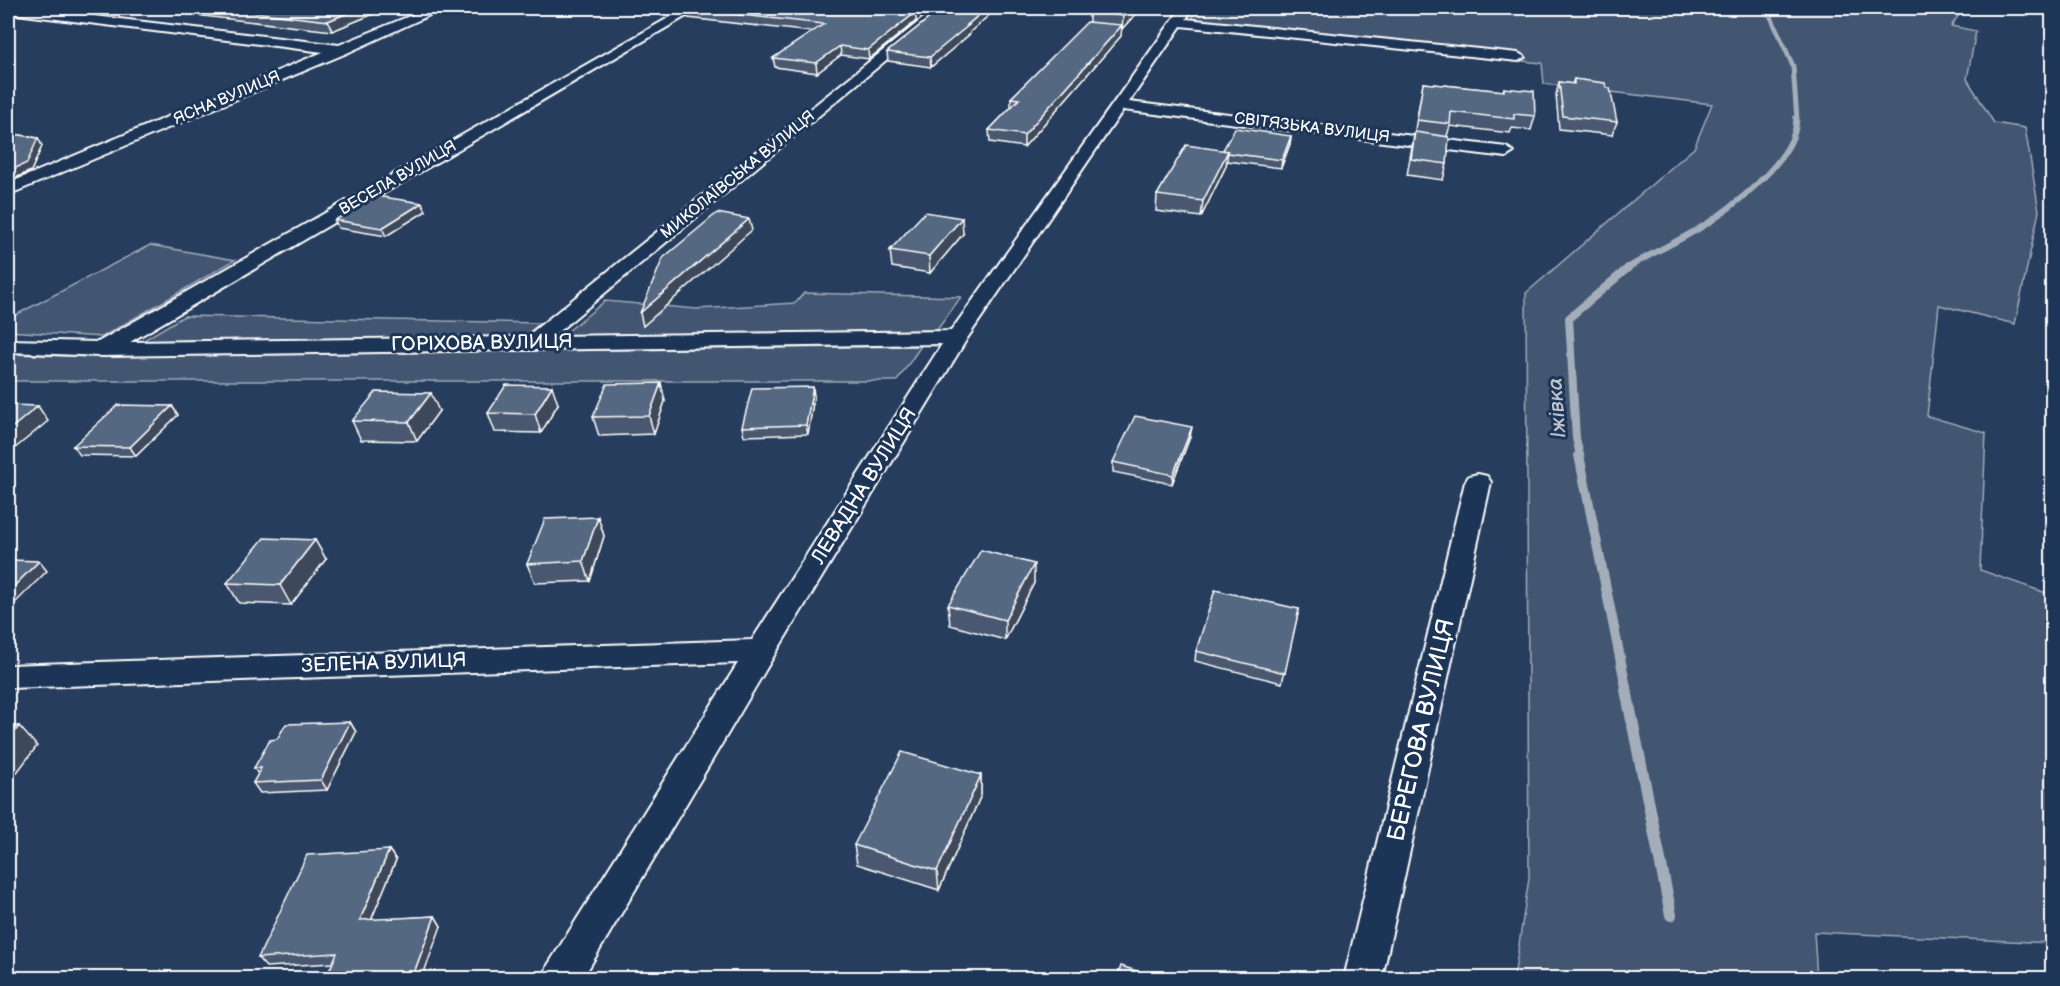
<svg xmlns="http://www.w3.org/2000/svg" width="2060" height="986" font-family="'Balsamiq Sans',sans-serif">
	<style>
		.green { fill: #425672; stroke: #a0aab8; stroke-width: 1.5 }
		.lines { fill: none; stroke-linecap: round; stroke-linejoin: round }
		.stream-far4 { stroke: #a4aebb; stroke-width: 5 }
		.stream-far3 { stroke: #a4aebb; stroke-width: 6 }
		.stream-far2 { stroke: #a4aebb; stroke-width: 8 }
		.stream-far1 { stroke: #a4aebb; stroke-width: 10 }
		.stream { stroke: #a4aebb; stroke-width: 12 }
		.minor-casing { stroke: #fff; stroke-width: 4 }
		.minor { fill: #1d3557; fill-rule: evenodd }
		.wall { fill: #49596f; stroke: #fff; stroke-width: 1.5 }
		.shaded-wall { fill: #3c485a; stroke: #fff; stroke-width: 1.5 }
		.building { fill: #556781; stroke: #fff; stroke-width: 1.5 }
		.labels { text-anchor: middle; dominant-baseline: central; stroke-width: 6; stroke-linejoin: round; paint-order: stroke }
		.far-street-label { font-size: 16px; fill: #fff; stroke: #1d3557 }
		.street-label { font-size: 20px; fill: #fff; stroke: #1d3557 }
		.water-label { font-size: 21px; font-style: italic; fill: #bbc2cc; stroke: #1d3557 }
		.near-street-label { font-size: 24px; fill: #fff; stroke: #1d3557 }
	</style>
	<rect width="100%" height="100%" fill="#263d5e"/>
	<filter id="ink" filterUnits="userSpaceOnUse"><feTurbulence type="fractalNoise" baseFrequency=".0167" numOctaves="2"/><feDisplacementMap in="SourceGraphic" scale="12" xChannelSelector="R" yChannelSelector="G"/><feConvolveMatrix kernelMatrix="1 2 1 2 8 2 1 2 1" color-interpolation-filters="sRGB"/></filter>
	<g filter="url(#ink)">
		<g class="green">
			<polygon points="1199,8 1964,8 1951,26 1976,31 1967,79 1994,123 2025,128 2039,211 2015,324 1939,305 1927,416 1986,433 1980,570 2052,595 2052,943 1814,932 1817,978 1514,978 1529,878 1526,293 1694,148 1712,104 1544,84 1542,63 1186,27"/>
			<polygon points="150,245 235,260 102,337 8,331 8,319"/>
			<polygon points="804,293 961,297 937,330 562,336 605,301 697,309 795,303"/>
			<polygon points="184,316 540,323 525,336 142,341"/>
			<polygon points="921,346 897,381 8,381 8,354 92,357"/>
		</g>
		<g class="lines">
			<polyline class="stream-far4" points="1767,8 1793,66 1797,120"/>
			<path class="stream-far3" d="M1626 269C1654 251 1687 238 1714 219 1742 199 1799 154 1796 118"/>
			<polyline class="stream-far2" points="1580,456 1576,438 1569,318 1628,268"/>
			<polyline class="stream-far1" points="1579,455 1627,692"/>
			<polyline class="stream" points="1626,690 1671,915"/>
			<g class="minor-casing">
				<g id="minor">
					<polygon points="8,8 27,8 339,45 429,8 445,8 347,53 15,192 8,189 9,183 323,52 8,13"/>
					<polygon points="686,8 700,8 130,342 526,337 936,8 949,8 553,336 951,331 1181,8 1193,8 1186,19 1518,53 1525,57 1518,61 1181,26 1129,102 1506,147 1514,152 1506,157 1123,110 968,337 772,659 583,978 543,978 548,965 738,663 8,688 8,665 752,640 942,344 102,356 8,352 8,340 98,342"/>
					<polygon points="1478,474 1487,476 1491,482 1382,978 1344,978 1465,482 1469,476"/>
				</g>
			</g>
			<use href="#minor" class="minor"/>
		</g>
		<g class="wall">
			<polygon points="134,8 388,8 332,31"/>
			<polygon points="881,8 933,8 929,10"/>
			<polygon points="942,8 997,8 970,32 970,34 931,67 888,61 887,52"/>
			<polygon points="1094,8 1141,8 1121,29 1121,36 1024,147 990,142 989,130 1011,107 1011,98 1089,22 1089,12"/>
			<polygon points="2040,8 2052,8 2052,14 2038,12"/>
			<polygon points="686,9 916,21 869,59 841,55 817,73 775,67 773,58 812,32 688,18"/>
			<polygon points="1574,79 1617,122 1612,135 1559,129 1556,95 1559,82 1572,84"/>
			<polygon points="1423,83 1503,91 1504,88 1535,116 1531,130 1512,128 1510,133 1450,126 1447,136 1447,164 1443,180 1407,175"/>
			<polygon points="8,133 38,138 42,146 31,171 13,179 8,178"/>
			<polygon points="1291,136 1290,144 1281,168 1227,161 1226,166 1201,217 1156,211 1157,195 1223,150"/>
			<polygon points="422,203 426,211 386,236 338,228 335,220"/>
			<polygon points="963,234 930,273 892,267 890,250"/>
			<polygon points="2052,361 2052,374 2048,373"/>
			<polygon points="814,396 808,434 744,436 742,427"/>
			<polygon points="665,401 654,434 599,436 593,417"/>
			<polygon points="558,404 541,433 495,432 488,413"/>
			<polygon points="172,406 178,415 136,456 80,455 73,446"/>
			<polygon points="439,411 417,441 361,440 352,421"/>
			<polygon points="1190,437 1172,484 1113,472 1113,462"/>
			<polygon points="598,517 604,536 590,581 535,583 527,564"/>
			<polygon points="326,559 291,605 239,603 227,583"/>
			<polygon points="1034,583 1005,640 950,625 948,605"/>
			<polygon points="1299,609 1282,683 1195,661 1196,651"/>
			<polygon points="350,722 356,732 327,790 260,793 253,783 258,774 254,768 277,739"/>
			<polygon points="981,775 981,795 939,890 857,864 854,845"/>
			<polygon points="389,850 396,860 371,920 435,916 441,926 333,963 266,967 258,958"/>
		</g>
		<g class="shaded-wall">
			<polygon points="360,8 388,8 332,31 328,21"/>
			<polygon points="987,8 997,8 970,32 970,34 931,67 930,57"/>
			<polygon points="1130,8 1141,8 1122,29 1123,16"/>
			<polygon points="916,12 916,21 869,59 868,50"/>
			<polygon points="1122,25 1121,36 1024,147 1024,135"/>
			<polygon points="840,46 841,55 817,73 816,63"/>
			<polygon points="1291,136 1290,144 1281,168 1282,160"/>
			<polygon points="38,138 42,146 31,171 13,179 9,171"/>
			<polygon points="1228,151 1226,166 1201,217 1203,201"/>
			<polygon points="422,203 426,211 386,236 382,228"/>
			<polygon points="962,218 963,234 930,273 929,256"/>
			<polygon points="749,219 752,230 643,326 640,313"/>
			<polygon points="661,383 665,401 654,434 649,416"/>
			<polygon points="552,386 558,404 541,433 535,414"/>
			<polygon points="813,387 814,396 808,434 806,425"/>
			<polygon points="431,393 439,411 417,441 409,422"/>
			<polygon points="38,406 48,421 8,454 8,431"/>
			<polygon points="172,406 178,415 136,456 130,447"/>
			<polygon points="1192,427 1190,437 1172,484 1173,475"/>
			<polygon points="598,517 604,536 590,581 583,561"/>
			<polygon points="315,540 326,559 291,605 280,585"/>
			<polygon points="39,561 47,571 8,610 8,592"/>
			<polygon points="1034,564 1034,583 1005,640 1005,620"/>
			<polygon points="350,722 356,732 327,790 321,780"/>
			<polygon points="19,726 37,746 8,784 8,741"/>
			<polygon points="981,775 981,795 939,890 937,871"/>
			<polygon points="389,850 396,860 367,930 360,920"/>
			<polygon points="435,916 441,926 422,978 412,978"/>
		</g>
		<g class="building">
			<polygon points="217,8 360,8 328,21"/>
			<polygon points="689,8 869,8 916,12 868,50 840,46 816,63 773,58 824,24 686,9"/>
			<polygon points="942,8 987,8 967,25 969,25 930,57 887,52"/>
			<polygon points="1094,8 1130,8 1123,16 1089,12"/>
			<polygon points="1087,22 1122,25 1024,135 989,130 1019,99 1011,98"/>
			<polygon points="1574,79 1605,83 1606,87 1610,88 1617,122 1563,116 1559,82 1574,84"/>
			<polygon points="1423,83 1504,91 1504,88 1534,91 1535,116 1514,114 1514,119 1451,112 1450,124 1417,120"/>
			<polygon points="1235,128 1291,136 1282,160 1228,153 1228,151 1223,150"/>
			<polygon points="1415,132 1449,137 1447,164 1411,159"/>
			<polygon points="8,133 38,138 27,163 9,171 8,170"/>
			<polygon points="1186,145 1228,151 1203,201 1157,195"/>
			<polygon points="376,196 422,203 382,228 335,220"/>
			<polygon points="925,212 962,218 929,256 890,250"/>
			<polygon points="717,213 749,219 640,313 663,258"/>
			<polygon points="661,383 649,416 593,417 607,384"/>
			<polygon points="506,385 552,386 535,414 488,413"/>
			<polygon points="813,387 806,425 742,427 752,388"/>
			<polygon points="376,392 431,393 409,422 352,421"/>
			<polygon points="8,405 38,406 8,431"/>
			<polygon points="118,405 172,406 130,447 73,446"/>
			<polygon points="1135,416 1192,427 1173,475 1113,462"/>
			<polygon points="598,517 583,561 527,564 545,519"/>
			<polygon points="264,538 315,540 280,585 227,583"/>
			<polygon points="981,550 1034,564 1005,620 948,605"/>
			<polygon points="8,560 39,561 8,592"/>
			<polygon points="1215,590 1299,609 1285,673 1196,651"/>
			<polygon points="350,722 321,780 253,783 261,768 254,768 270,740 277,739 286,724"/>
			<polygon points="8,726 19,726 8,741"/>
			<polygon points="902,752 981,775 937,871 854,845"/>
			<polygon points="389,850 360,920 435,916 412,978 326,978 337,953 258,958 307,855"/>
			<polygon points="1121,966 1159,978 1117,978"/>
		</g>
	</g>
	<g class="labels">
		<g class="far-street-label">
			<text transform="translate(227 98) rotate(-23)">ЯСНА ВУЛИЦЯ</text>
			<text transform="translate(1312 128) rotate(7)">СВІТЯЗЬКА ВУЛИЦЯ</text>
			<text transform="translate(738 175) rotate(-39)">МИКОЛАЇВСЬКА ВУЛИЦЯ</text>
			<text transform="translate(398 178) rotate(-30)">ВЕСЕЛА ВУЛИЦЯ</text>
		</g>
		<g class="street-label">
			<text transform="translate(482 343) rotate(-1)">ГОРІХОВА ВУЛИЦЯ</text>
			<text transform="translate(864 486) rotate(-58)">ЛЕВАДНА ВУЛИЦЯ</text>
			<text transform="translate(384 663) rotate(-2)">ЗЕЛЕНА ВУЛИЦЯ</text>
		</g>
		<g class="water-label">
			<text transform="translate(1557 408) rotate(-94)">Іжівка</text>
		</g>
		<g class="near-street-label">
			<text transform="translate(1421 730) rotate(-77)">БЕРЕГОВА ВУЛИЦЯ</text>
		</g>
	</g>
	<rect width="2060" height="986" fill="none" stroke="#1d3557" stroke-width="30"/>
	<rect x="15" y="15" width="2030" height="956" fill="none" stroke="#fff" stroke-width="2" filter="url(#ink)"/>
</svg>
